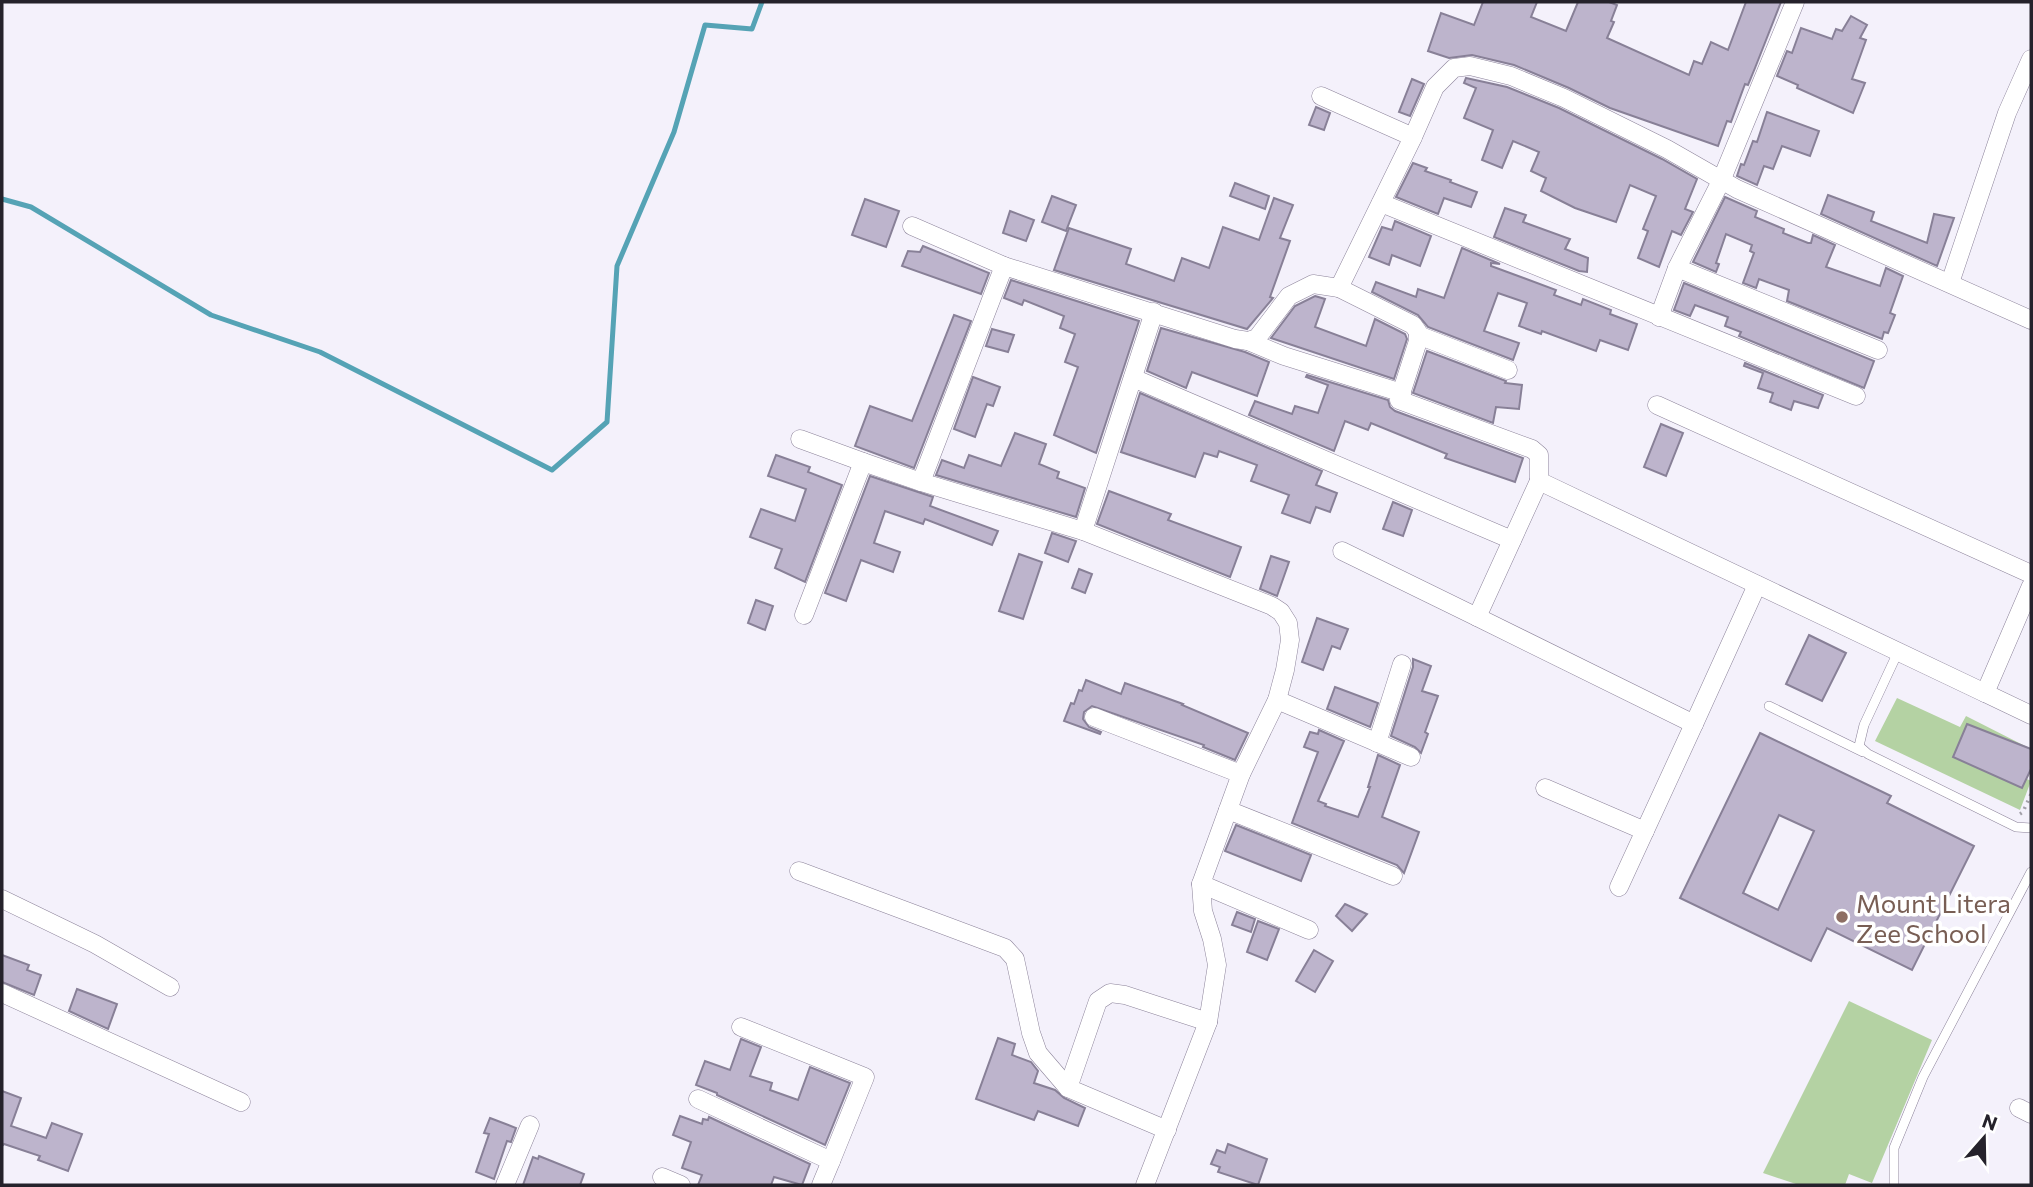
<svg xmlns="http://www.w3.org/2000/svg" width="2033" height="1187" font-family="Commissioner,sans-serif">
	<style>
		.green { fill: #b4d2a3 }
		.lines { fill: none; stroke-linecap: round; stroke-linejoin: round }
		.stream { stroke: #55a3b5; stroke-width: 5 }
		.building { fill: #bdb4cc; stroke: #888097; stroke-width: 2; fill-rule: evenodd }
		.service-casing { stroke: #8c839a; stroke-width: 10 }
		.minor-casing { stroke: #8c839a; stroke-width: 19 }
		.path { stroke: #a3a0a9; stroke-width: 3.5; stroke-dasharray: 2 5; stroke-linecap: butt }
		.service { stroke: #fff; stroke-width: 9 }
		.minor { stroke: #fff; stroke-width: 18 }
		.education-dot { fill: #8d6e63; stroke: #fff; stroke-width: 2.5 }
		.labels { text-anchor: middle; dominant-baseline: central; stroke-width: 7; stroke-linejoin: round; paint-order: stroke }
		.education-label { font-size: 26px; fill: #785e54; stroke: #fff; text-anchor: start }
	</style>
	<rect width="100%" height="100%" fill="#f4f1fb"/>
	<g class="green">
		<polygon points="1897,698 1960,727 1966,716 2031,749 2031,771 2027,779 2031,781 2020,810 1875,741"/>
		<polygon points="1849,1001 1932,1040 1872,1183 1849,1174 1845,1185 1799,1185 1763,1173"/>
	</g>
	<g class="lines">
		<polyline class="stream" points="2,199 31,207 211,315 320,352 552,470 607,422 617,266 674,132 705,25 752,29 762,2"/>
	</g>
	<g class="building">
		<polygon points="1483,2 1537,2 1531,17 1566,31 1578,2 1609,2 1617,5 1611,21 1614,22 1607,38 1689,75 1694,61 1702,64 1711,42 1728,50 1746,2 1781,2 1755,68 1748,85 1745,84 1731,122 1727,121 1718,146 1610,108 1569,88 1514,65 1472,55 1449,58 1428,51 1441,13 1474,25"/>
		<polygon points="1851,16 1867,25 1860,38 1866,40 1852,79 1865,83 1853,113 1797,88 1798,85 1777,76 1787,51 1792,53 1801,28 1832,39 1836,29 1842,31"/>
		<polygon points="1466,78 1507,87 1559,108 1662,159 1697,179 1685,209 1693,212 1681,235 1672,231 1659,267 1638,258 1648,231 1643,229 1656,196 1630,185 1616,222 1575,208 1541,191 1546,178 1531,171 1539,152 1513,141 1502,168 1482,160 1493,130 1464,118 1476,88 1464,83"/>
		<polygon points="1412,79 1424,84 1410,116 1399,112"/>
		<polygon points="1316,107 1330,113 1324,130 1309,125"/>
		<polygon points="1767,112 1819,131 1810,156 1782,146 1773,169 1764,166 1757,185 1737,176 1741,164 1744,165 1753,141 1757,142"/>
		<polygon points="1413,163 1427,168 1425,171 1451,180 1450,182 1477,192 1471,207 1444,198 1438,214 1396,197"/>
		<polygon points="1235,183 1269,196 1265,209 1230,196"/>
		<polygon points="1828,195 1874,212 1871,221 1927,243 1934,214 1954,218 1937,266 1821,214"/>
		<polygon points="1052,196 1076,205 1066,231 1042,222"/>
		<polygon points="1725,197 1757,211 1755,217 1784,229 1783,233 1808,243 1811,243 1813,235 1835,245 1826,267 1880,286 1886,268 1903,276 1890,313 1895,315 1888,333 1884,332 1882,339 1787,301 1789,290 1759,279 1756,288 1743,283 1754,253 1750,251 1752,245 1726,234 1716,263 1719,264 1716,272 1693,262"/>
		<polygon points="1274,198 1293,205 1280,238 1290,241 1270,297 1273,298 1247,329 1054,270 1069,228 1131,249 1126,264 1174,281 1182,258 1209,268 1223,227 1259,240"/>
		<polygon points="865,199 899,211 886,247 852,235"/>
		<polygon points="1505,208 1526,215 1523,222 1570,239 1565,249 1588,258 1587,272 1579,271 1494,237"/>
		<polygon points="1010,211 1034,220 1026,241 1003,233"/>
		<polygon points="1395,221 1431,236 1420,266 1392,255 1389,265 1369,257 1382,227 1392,230"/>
		<polygon points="923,246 989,273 981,294 902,266 908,251 920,252"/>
		<polygon points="1462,248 1500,264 1491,263 1491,266 1556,290 1554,295 1581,305 1583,299 1611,310 1610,314 1637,324 1628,350 1600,340 1596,351 1542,331 1541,334 1519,326 1527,303 1498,293 1484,331 1519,343 1513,360 1428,327 1418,315 1372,292 1376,282 1416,297 1418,289 1444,298"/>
		<polygon points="1011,280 1139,321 1096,453 1054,435 1078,367 1065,362 1075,334 1060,328 1064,316 1024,300 1022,305 1004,298"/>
		<polygon points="1684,283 1874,361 1864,388 1739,336 1741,332 1725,326 1728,317 1695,305 1690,316 1674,310"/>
		<polygon points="1315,296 1325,299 1315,327 1366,346 1375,319 1405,334 1407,339 1394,379 1271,338 1295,306"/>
		<polygon points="954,315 971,321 914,468 855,446 870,406 912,421"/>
		<polygon points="1161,328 1245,352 1269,362 1257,396 1192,372 1186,388 1147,371"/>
		<polygon points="992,329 1014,335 1008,352 986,346"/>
		<polygon points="1427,351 1506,381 1505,383 1522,385 1519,409 1496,407 1493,423 1413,393"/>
		<polygon points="1745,363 1823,395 1818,408 1794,401 1791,410 1770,402 1773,393 1758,388 1763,373 1744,366"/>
		<polygon points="1307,375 1388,400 1390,407 1395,411 1523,458 1515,482 1445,458 1447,454 1371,423 1368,430 1345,421 1334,451 1249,415 1255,401 1292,414 1295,406 1318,413 1328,385 1306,377"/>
		<polygon points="973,377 1000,387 993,406 987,404 975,437 954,429"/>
		<polygon points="1140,393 1322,471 1316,485 1337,493 1330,512 1316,507 1310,523 1282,513 1289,495 1251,481 1257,465 1219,451 1217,457 1204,453 1195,477 1121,452"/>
		<polygon points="1661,424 1683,433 1666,476 1644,467"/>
		<polygon points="1015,433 1046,444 1039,464 1059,472 1057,478 1085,488 1076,517 936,475 942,460 964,468 969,455 1001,466"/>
		<polygon points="776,455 810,467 808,472 842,485 805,582 775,568 782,549 750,537 761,509 795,521 806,489 768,476"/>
		<polygon points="870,476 933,497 930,506 998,531 992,545 925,519 923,524 885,511 874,543 900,552 893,572 861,560 846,601 825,593"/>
		<polygon points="1109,491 1171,514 1168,520 1241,547 1230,577 1097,524"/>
		<polygon points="1393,502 1412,510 1403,536 1383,529"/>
		<polygon points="1052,533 1076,541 1068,562 1045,553"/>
		<polygon points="1019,554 1042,562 1023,619 999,611"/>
		<polygon points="1271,556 1289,562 1277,596 1260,589"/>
		<polygon points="1079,569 1092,574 1085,593 1072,588"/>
		<polygon points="756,600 773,606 765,630 748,623"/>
		<polygon points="1317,618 1348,629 1340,649 1332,646 1323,670 1302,662"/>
		<polygon points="1809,635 1846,653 1822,701 1786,684"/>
		<polygon points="1413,659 1431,666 1422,691 1438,696 1425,732 1428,734 1421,753 1415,747 1391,736 1413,667"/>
		<polygon points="1086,680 1121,694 1125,683 1183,704 1182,705 1248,733 1235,760 1203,747 1204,745 1092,706 1084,712 1083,719 1089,727 1101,732 1100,734 1064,721 1071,703 1074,704 1079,690 1082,691"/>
		<polygon points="1335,687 1378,703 1370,727 1327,709"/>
		<polygon points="1967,724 2031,749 2031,769 2022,788 1953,757"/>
		<polygon points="1319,730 1344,741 1318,801 1326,804 1325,806 1358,817 1370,787 1368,787 1378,755 1400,765 1382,817 1419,832 1404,873 1397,865 1292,823 1318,752 1304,747 1310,732 1318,734"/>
		<path d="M1760 733 1891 796 1887 803 1974 846 1912 970 1827 928 1811 961 1680 898ZM1779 815 1814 831 1778 910 1743 893Z"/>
		<polygon points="1236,825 1311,855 1301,881 1225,851"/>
		<polygon points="1345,904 1367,914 1352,931 1336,916"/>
		<polygon points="1237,912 1255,919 1251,932 1232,925"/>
		<polygon points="1258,921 1279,929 1267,960 1247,952"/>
		<polygon points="1314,950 1333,961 1315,992 1296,981"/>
		<polygon points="2,955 29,965 27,970 41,975 34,995 2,982"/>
		<polygon points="77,989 117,1004 108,1029 69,1011"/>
		<polygon points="998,1038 1015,1044 1012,1055 1031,1062 1038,1071 1034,1083 1055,1090 1064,1098 1085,1108 1078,1126 1038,1111 1034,1120 976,1099"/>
		<polygon points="741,1039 761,1047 750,1076 772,1083 770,1090 798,1100 810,1067 850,1083 825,1145 717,1095 717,1093 696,1085 705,1061 730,1070"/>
		<polygon points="2,1091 21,1098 11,1126 46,1138 52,1123 82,1134 68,1171 38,1160 40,1156 4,1144 2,1146"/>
		<polygon points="680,1116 702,1124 703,1119 708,1120 709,1117 810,1164 802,1185 774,1177 771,1185 698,1185 702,1175 682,1168 691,1142 673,1135"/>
		<polygon points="490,1118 516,1128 511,1142 507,1141 494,1179 476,1172 489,1134 484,1133"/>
		<polygon points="1228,1144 1267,1159 1258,1185 1218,1172 1220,1167 1211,1164 1217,1150 1225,1153"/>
		<polygon points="539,1156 584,1174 580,1185 523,1185 533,1157 538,1159"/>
	</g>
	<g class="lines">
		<g class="service-casing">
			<g id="service">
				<polyline points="1898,652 1864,725 1859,746 1868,754 2016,827 2031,828"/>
				<polyline points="1769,706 1863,752"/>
				<polyline points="1894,1185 1894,1148 1923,1077 2031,872"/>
			</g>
		</g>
		<g class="minor-casing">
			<g id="minor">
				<polyline points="1321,96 1413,137"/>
				<polyline points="1381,203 1856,396"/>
				<polyline points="912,226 1004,266"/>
				<polyline points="1677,268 1878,350"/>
				<polyline points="1950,283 2007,113 2031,59"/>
				<polyline points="1339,288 1413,325 1418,332 1418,341 1399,400 1532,449 1539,455 1539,481 1985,693"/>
				<polyline points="1659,317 1677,268 1721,181 1795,2"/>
				<polyline points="1418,335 1508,370"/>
				<polyline points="1248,341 1284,356 1402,393"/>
				<polyline points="1133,378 1512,540"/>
				<polyline points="1657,405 2031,574"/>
				<polyline points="800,439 863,462"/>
				<polyline points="1539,481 1477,617 1694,724 1757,585"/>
				<polyline points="1083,531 1154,312"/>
				<polyline points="1342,551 1477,617"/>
				<polyline points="2031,586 1985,693 2031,715"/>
				<polyline points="804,615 863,462 921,482"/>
				<polyline points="1277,700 1411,757"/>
				<polyline points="1094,717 1241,774"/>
				<polyline points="1377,743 1402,664"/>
				<polyline points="1545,788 1645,831"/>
				<polyline points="1228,810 1393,876"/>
				<polyline points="799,871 1005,948 1015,959 1031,1033 1038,1053 1068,1088"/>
				<polyline points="1201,884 1309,930"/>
				<polyline points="1619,887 1694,724"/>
				<polyline points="2,899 95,944 170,987"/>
				<polyline points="2,993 241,1102"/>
				<polyline points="741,1027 865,1077 831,1161"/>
				<polyline points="698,1099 831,1161 821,1185"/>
				<polyline points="2019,1108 2031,1114"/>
				<polyline points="1167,1130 1068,1088 1098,1001 1110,993 1125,995 1208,1022"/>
				<polyline points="662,1177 681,1185"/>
				<polyline points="505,1185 530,1125"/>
				<polyline points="1145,1185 1208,1022 1217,965 1212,939 1203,911 1201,884 1241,774 1277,700 1285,670 1290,640 1288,623 1281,612 1272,606 1083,531 921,482 1004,266 1235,339 1248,341 1257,338 1289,296 1313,284 1339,288 1413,137 1435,87 1454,68 1470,66 1511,76 1564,98 1667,149 1737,189 2031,320"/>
			</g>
		</g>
		<polyline class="path" points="2020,814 2023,812 2031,794"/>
		<use href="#service" class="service"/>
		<use href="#minor" class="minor"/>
	</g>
	<circle class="education-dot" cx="1842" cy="917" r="7"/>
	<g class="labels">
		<g class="education-label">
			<text x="1856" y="902">Mount Litera<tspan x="1856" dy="30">Zee School</tspan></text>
		</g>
	</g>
	<rect width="2033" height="1187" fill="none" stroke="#25222b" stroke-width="7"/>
	<g transform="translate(1984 1138) rotate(20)" stroke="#ffffff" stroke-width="5" paint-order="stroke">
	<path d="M0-5L12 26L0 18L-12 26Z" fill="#25222b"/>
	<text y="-10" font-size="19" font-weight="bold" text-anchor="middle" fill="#25222b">N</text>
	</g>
</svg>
